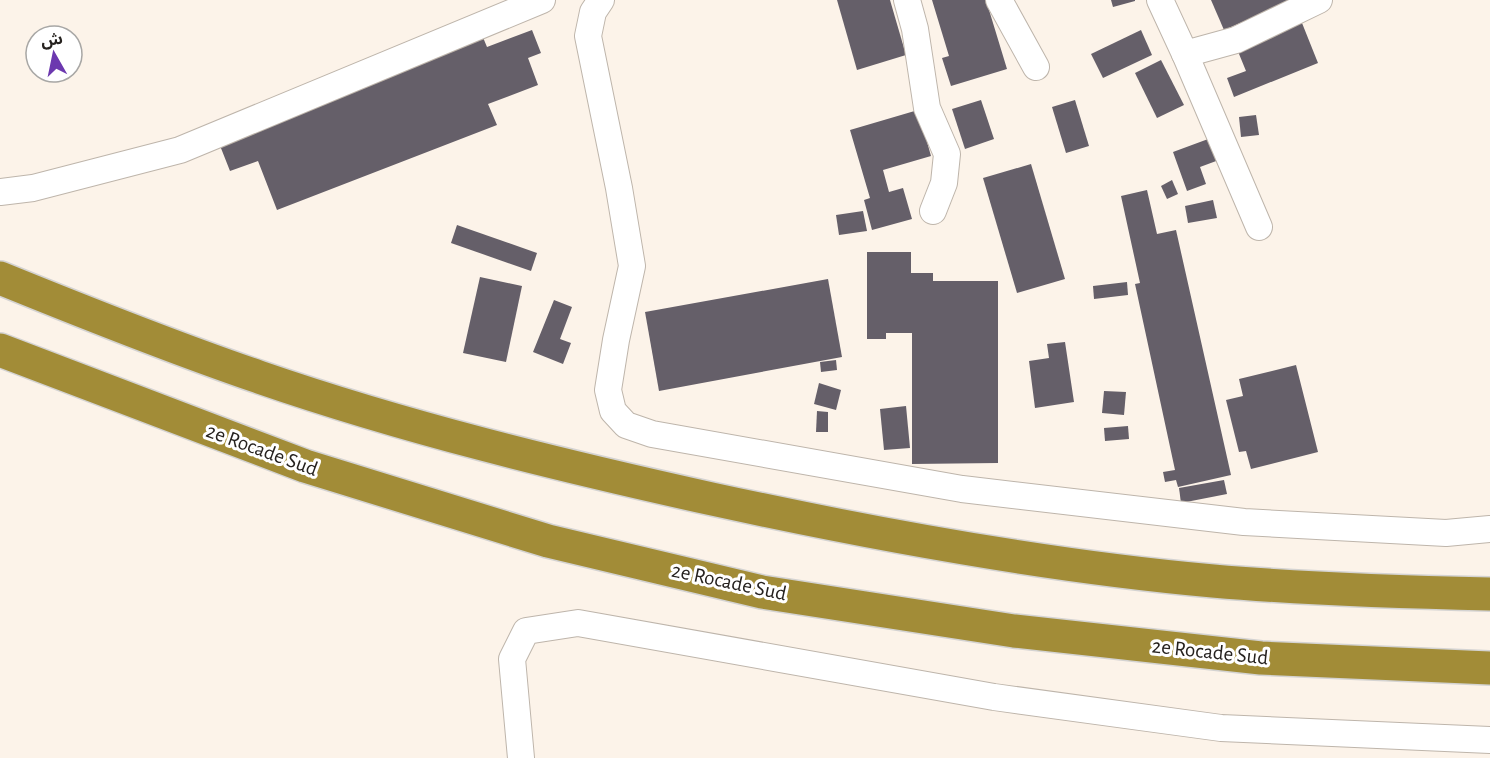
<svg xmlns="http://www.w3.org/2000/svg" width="1490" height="758" font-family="'Alegreya Sans','Noto Sans Arabic',sans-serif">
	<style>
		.building { fill: #655f69 }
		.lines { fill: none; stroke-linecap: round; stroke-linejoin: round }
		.street-casing { stroke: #beb5ab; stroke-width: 28 }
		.highway-casing { stroke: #d4d3d2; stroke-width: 36 }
		.street { stroke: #fff; stroke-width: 26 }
		.highway { stroke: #a28c37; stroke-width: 33 }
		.labels { text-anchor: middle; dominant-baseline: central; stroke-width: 6; stroke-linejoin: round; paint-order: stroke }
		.street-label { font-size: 21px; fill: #26221f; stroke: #fff }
	</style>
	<rect width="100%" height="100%" fill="#fcf3e9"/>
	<g class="building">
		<polygon points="837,0 890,0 906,55 857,70"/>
		<polygon points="932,0 986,0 1007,69 951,86 942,58 949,56"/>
		<polygon points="1111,0 1135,0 1135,1 1113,7"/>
		<polygon points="1211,0 1293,0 1224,30"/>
		<polygon points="1302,23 1318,63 1234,97 1227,78 1246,71 1237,49"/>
		<polygon points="532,30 541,53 528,58 538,85 488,104 497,125 277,210 258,161 230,171 217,138 482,35 487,47"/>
		<polygon points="1141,30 1152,55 1103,78 1091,54"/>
		<polygon points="1161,60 1184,105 1157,118 1135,73"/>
		<polygon points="981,100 994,139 965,149 952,109"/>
		<polygon points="1075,100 1089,146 1066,153 1052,107"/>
		<polygon points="918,110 931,156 883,170 889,192 903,188 912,219 872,230 864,200 870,198 850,130"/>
		<polygon points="1256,115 1259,135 1241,137 1239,117"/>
		<polygon points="1219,135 1227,157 1200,167 1206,184 1187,191 1173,152"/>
		<polygon points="1031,164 1065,279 1017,293 983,178"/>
		<polygon points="1172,180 1178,194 1167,199 1161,186"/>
		<polygon points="1147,190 1157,234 1176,230 1231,475 1178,487 1176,480 1165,482 1163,472 1175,470 1135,284 1140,283 1121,196"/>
		<polygon points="1213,200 1217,218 1188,223 1185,206"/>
		<polygon points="863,211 867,231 839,235 836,215"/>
		<polygon points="457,225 537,253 531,271 451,243"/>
		<polygon points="867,252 911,252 911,273 933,273 933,281 998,281 998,463 912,464 912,333 886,333 886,339 867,339"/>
		<polygon points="480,277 522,286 506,362 463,353"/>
		<polygon points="828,279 842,357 659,391 645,312"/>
		<polygon points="1127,282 1128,295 1094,299 1093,286"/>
		<polygon points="554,300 572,307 560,339 571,343 563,364 533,352"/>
		<polygon points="1065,342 1074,402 1035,408 1029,361 1049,358 1047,344"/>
		<polygon points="836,360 837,370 821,372 820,362"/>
		<polygon points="1296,365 1318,452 1251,469 1246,451 1239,452 1226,400 1243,396 1239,379"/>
		<polygon points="819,383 841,390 836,410 814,404"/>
		<polygon points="1104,391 1126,392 1124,415 1102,413"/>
		<polygon points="906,406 910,448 884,450 880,409"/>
		<polygon points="817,411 828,412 828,432 816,432"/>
		<polygon points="1128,426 1129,439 1105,441 1104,428"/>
		<polygon points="1224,480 1227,494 1181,503 1179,488"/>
	</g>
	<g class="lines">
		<g class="street-casing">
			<g id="street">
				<polyline points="601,0 593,12 588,36 619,188 632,266 616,340 608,390 613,411 626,425 652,434 962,489 1244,522 1446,533 1490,529"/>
				<polyline points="907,0 915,29 927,108 947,154 944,183 933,211"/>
				<polyline points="999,0 1036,67"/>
				<polyline points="1160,0 1185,54 1236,40 1319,0"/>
				<polyline points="1185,54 1259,227"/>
				<polyline points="0,192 33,188 180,150 542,0"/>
				<polyline points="521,758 512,659 526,631 578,623 994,697 1221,728 1490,740"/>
			</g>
		</g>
		<g class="highway-casing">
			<g id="highway">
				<path d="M0 278C86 313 171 347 259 377 407 428 559 465 712 499 877 535 1045 566 1213 581 1305 589 1397 592 1490 594"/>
				<polyline points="0,350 305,466 548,541 762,592 1014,631 1261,658 1490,668"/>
			</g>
		</g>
		<use href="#street" class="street"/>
		<use href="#highway" class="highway"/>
	</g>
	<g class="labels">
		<g class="street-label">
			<text transform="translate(262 450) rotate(20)">2e Rocade Sud</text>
			<text transform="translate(729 582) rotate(12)">2e Rocade Sud</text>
			<text transform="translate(1210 652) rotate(6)">2e Rocade Sud</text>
		</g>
	</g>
	<g transform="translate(54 54) rotate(351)"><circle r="28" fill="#ffffff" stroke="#a8a7a5" stroke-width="1.5"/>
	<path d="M0-4.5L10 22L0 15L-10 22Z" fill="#6c38af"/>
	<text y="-9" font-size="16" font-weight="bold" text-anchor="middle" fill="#26221f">ش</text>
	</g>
</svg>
